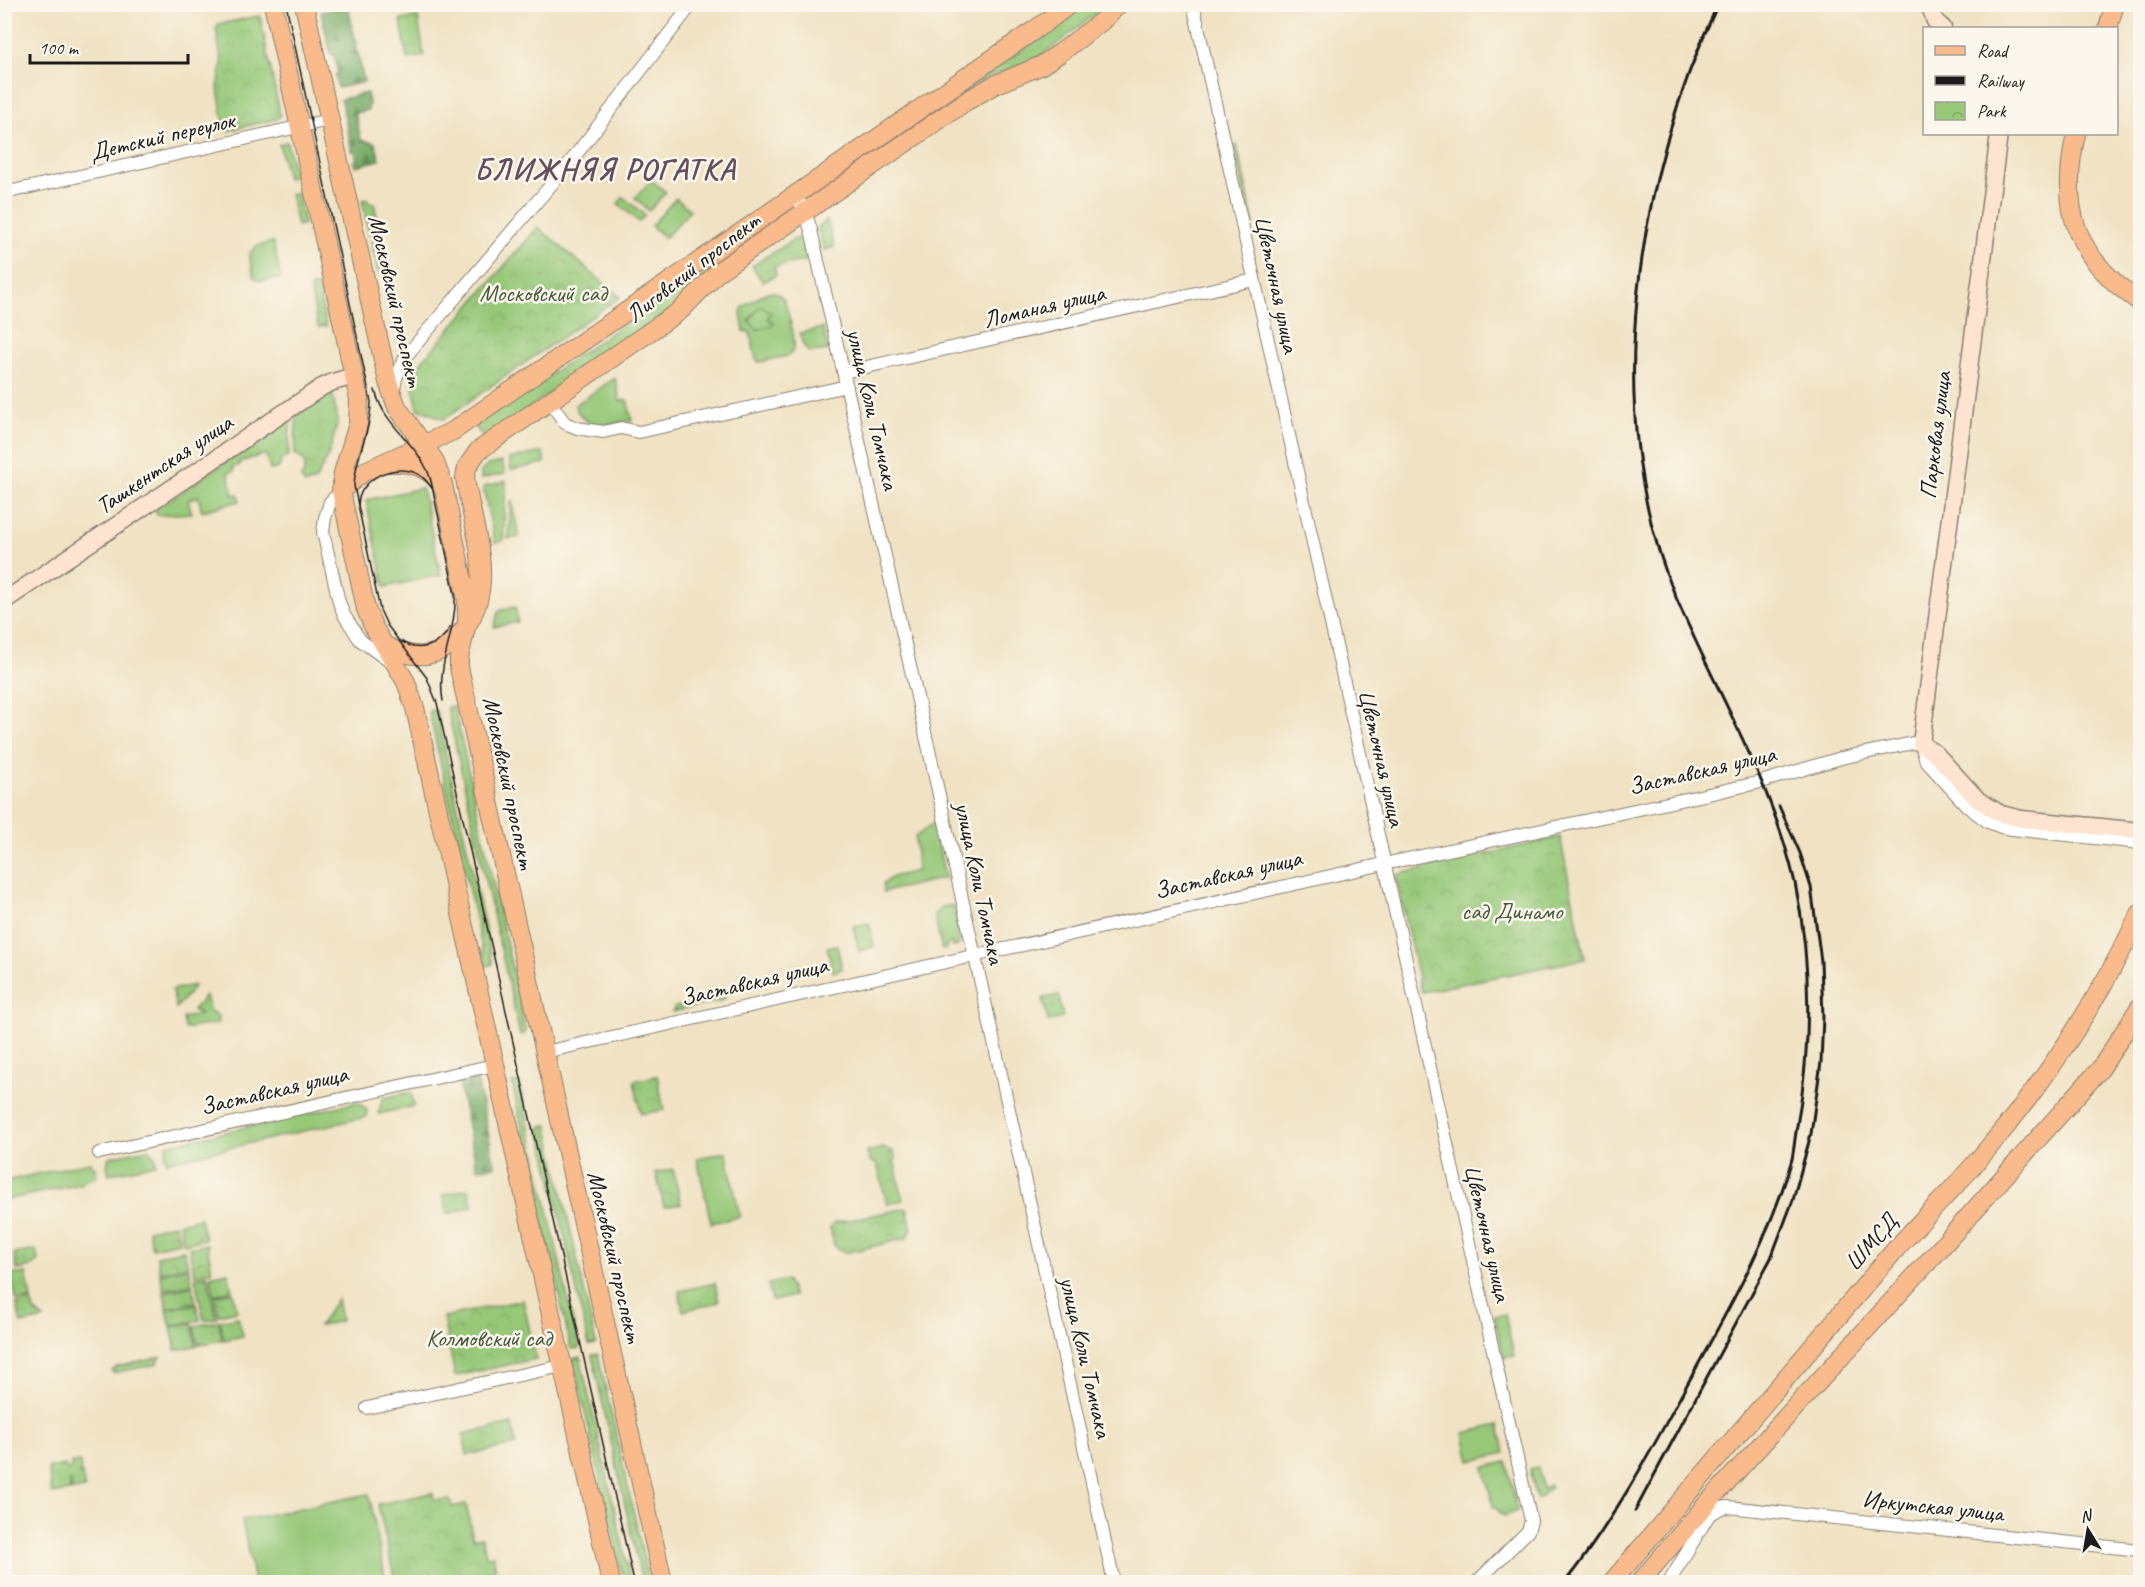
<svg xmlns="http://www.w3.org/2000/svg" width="2145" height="1587" font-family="Caveat,sans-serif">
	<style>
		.green { fill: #96c878; stroke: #59724a; stroke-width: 1.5 }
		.forest { fill: url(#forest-firs); stroke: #4a6442; stroke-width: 1.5 }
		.park { fill: url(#park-crowns); stroke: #59724a; stroke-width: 1.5 }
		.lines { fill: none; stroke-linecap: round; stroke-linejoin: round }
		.street-casing { stroke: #867f70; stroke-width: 14 }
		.secondary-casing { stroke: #867f70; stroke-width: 19 }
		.primary-casing { stroke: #867f70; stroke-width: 20 }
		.street { stroke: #fff; stroke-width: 12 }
		.secondary { stroke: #fde4d1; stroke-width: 16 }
		.primary { stroke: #fabb8c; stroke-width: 18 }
		.tram { stroke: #1c1c1c; stroke-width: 1.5 }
		.rail { stroke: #1c1c1c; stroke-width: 3 }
		.labels { text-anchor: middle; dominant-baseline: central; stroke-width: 5; stroke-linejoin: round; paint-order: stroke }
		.street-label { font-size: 24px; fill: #1c1c1c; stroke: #fbf7ec }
		.park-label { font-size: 24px; fill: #47583c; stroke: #fbf7ec }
		.district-label { font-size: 30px; font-weight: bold; letter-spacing: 1.5px; fill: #644e5f; stroke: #fbf7ec }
	</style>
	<defs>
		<pattern id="forest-firs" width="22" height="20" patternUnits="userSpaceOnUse" patternTransform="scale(1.5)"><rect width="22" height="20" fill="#78ac68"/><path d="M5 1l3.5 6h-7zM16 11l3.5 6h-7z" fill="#628b55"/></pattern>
		<pattern id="park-crowns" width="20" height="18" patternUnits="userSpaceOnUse" patternTransform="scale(1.5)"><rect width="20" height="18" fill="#96c878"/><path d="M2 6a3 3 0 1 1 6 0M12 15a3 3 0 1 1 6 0" fill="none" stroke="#81ab67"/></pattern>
	</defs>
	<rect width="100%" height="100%" fill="#fbf7ec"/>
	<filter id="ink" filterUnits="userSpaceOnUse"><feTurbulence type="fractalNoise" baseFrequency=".0167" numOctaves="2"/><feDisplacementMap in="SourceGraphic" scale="12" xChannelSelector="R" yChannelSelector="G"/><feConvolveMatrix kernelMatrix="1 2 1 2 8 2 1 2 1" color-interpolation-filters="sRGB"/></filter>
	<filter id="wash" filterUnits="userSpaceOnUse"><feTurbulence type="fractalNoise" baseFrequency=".008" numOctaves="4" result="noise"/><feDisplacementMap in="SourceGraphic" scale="24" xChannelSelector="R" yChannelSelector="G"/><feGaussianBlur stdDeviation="1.35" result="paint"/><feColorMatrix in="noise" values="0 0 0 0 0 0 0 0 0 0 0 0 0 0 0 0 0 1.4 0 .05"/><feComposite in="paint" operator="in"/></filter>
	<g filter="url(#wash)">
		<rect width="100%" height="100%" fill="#f0e2c3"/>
		<g class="green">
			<polygon points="1084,5 1106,5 1055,46 1037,58 983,80 815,195 814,193 1051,30"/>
			<polygon points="287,142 295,176 287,178 279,144"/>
			<polygon points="1237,145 1254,223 1251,224 1234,147"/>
			<polygon points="651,180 666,192 649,211 635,198"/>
			<polygon points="298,193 304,224 297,226 290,194"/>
			<polygon points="623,197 645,215 639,222 618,204"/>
			<polygon points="676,198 690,210 665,238 651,226"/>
			<polygon points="368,199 369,203 374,203 379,227 375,228 376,232 369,234 362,200"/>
			<polygon points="776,219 778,221 682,302 484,439 475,426 704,269 707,269 706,267"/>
			<polygon points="827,220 834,247 824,250 818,228"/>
			<polygon points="377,238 378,243 383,242 390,277 378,273 371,240"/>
			<polygon points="799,238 803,241 808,260 774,267 776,275 763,282 752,266 793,240"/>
			<polygon points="273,242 281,278 260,281 254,277 249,254 257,246"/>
			<polygon points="318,286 326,326 318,327 310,288"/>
			<path d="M767 292C774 291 780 294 784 300 787 307 796 342 794 349 792 353 791 353 788 356L759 362 756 359 750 332 744 331 741 313 743 307Z"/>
			<polygon points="823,328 828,350 809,352 803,345 800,333"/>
			<path d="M615 378 620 401 627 400 632 420C613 425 583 432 575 405Z"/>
			<polygon points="290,419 289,455 281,460 279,468 270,470 266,454 239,462 240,465 233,467 234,471 228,473 233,495 238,494 240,501 202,511 198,496 188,500 192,513 157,515 155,510"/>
			<polygon points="543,452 545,463 511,470 509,459"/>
			<polygon points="502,462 505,474 481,479 481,471 488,465"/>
			<polygon points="506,481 503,541 495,543 483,487"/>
			<polygon points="422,488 441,575 385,587 366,500"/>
			<polygon points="511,502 512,502 519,537 508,539"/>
			<polygon points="515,607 518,622 494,627 499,611"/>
			<polygon points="454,706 526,1032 524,1034 520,1035 447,707"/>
			<polygon points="436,710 493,964 486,966 429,711"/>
			<polygon points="934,823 945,878 883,892 883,884 892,877 917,871 915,837"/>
			<polygon points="953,905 960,941 958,946 953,947 952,943 947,944 947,948 942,950 934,915 942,907"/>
			<polygon points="837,945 842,969 833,972 827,947"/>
			<polygon points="193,985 194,987 176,1008 172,990"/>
			<polygon points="206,995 210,1012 218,1016 219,1023 185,1029 183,1018 201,1014 193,1010"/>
			<polygon points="726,996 723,1000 672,1012 675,1007"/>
			<polygon points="519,1082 579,1348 571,1349 512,1083"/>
			<polygon points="411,1092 414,1106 378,1114 383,1098"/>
			<path d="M358 1102 367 1110 366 1117 167 1162C164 1156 165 1151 167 1145Z"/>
			<polygon points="548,1125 548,1129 596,1344 589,1345 540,1127"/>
			<polygon points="148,1149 156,1158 156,1164 109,1174 107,1166 109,1157"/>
			<polygon points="726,1152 740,1217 711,1223 697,1158"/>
			<polygon points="90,1162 96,1169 97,1177 85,1180 81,1184 5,1200 5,1181"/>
			<polygon points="469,1189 472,1207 447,1214 443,1195"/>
			<polygon points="337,1299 341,1321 319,1326"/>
			<polygon points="1505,1314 1514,1356 1504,1358 1494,1316"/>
			<polygon points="598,1354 649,1582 642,1582 592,1355"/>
			<polygon points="161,1357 157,1364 113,1373 112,1371 117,1367"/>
			<polygon points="580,1357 631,1582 624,1582 573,1359"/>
			<polygon points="1499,1425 1505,1453 1470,1461 1464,1433"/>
			<polygon points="1507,1462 1517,1511 1504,1516 1493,1506 1484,1467"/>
			<polygon points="1538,1467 1543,1489 1549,1485 1551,1487 1539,1498 1536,1498 1530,1469"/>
			<polygon points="369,1494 386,1582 254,1582 242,1520"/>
		</g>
		<g class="forest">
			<polygon points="348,6 364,82 338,88 335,75 338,74 334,55 331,55 321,12"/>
			<polygon points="367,93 369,103 368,110 355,113 361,140 375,143 380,160 355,166 354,161 357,160 355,151 352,151 341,99"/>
			<polygon points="477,1080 495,1166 477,1169 459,1084"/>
		</g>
		<g class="park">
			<polygon points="260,16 280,115 277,119 225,131 218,88 222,63 216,29 219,24"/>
			<polygon points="418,17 424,56 407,59 401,20"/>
			<polygon points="538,227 620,297 444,419 418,409 413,387 412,373"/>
			<polygon points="761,305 771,313 768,318 774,323 771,326 757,330 749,321"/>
			<path d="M332 393 338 420 337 425 329 454 315 481 305 484 301 478C308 469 306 458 295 455L296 415 327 394Z"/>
			<polygon points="1560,837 1585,959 1421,992 1396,876 1399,874"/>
			<polygon points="869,923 874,947 859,951 853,926"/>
			<polygon points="1059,995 1063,1018 1048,1021 1043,998"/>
			<polygon points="657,1076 664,1110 641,1114 634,1081"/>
			<polygon points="883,1148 893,1151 896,1159 894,1160 903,1200 887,1204 877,1164 870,1161 867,1152"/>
			<polygon points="673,1169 681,1204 664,1207 656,1173"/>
			<polygon points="907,1208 912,1229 907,1238 845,1253 834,1245 830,1228 834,1223"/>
			<polygon points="200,1218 205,1239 184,1244 179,1223"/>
			<polygon points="175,1224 180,1242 152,1248 148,1230"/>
			<polygon points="207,1244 212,1271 195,1275 189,1248"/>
			<polygon points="36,1250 38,1261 31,1267 17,1270 14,1254"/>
			<polygon points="184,1250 188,1266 160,1272 157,1256"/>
			<polygon points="189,1268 192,1284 164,1290 160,1274"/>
			<polygon points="228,1272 232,1290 214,1295 210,1276"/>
			<polygon points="26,1273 31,1299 17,1301 11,1275"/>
			<polygon points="207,1275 217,1318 204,1320 195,1278"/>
			<polygon points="787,1280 794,1296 772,1301 768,1284"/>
			<polygon points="715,1283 719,1302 683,1311 679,1291"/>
			<polygon points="192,1286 196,1302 167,1308 164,1292"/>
			<polygon points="233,1292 237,1311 219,1315 214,1296"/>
			<polygon points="523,1300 536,1359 455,1376 443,1317"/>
			<polygon points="31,1301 34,1311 44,1319 21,1324 17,1304"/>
			<polygon points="196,1304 200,1320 171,1326 167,1310"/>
			<polygon points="238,1317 243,1336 224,1340 220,1321"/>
			<polygon points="219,1321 222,1340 198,1345 194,1326"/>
			<polygon points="192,1323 196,1346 176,1350 171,1327"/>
			<polygon points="512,1424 516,1445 467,1455 463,1434"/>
			<polygon points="80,1462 81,1472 79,1474 82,1474 85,1489 72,1491 70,1480 70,1491 52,1494 48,1468 65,1465 66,1469 72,1468 71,1463"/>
			<polygon points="433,1493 434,1500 450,1499 452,1507 466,1504 473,1539 482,1537 486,1556 493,1555 496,1570 445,1582 395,1582 378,1504"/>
		</g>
	</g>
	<g filter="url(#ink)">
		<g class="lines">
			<g class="street-casing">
				<g id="street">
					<polyline points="1193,4 1531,1521 1528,1531 1477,1582"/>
					<polyline points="4,193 329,120"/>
					<polyline points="796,195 805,212 811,230 925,732 1114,1582"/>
					<polyline points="844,372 1254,280"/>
					<polyline points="393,394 396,378 406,356 568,165 692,4"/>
					<polyline points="549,401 565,423 577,428 603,432 621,428 639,432 847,386"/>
					<polyline points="341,491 330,502 325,518 323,532 339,602 344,615 360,640 393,664"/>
					<polyline points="545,1052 1384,864 1704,795 1761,782 1841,758 1913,743 1921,744 1926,761 1967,806 1988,822 2001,827 2012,829 2140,843"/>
					<polyline points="99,1153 494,1065"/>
					<polyline points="367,1408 562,1366"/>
					<polyline points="1669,1582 1709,1515 1721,1508 1728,1507 2140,1550"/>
				</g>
			</g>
			<g class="secondary-casing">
				<g id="secondary">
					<polyline points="1929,4 1935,21 1943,28"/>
					<polyline points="1999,134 1921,744 1935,753 1978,800 2001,814 2022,819 2140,831"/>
					<polyline points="4,601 322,387 333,382 354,376"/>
				</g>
			</g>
			<g class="primary-casing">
				<g id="primary">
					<polyline points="273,4 359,399 358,424 343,473 341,491 366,609 373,626 406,682 415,708 611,1582"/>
					<polyline points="304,4 388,382 397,407 434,460 443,484 467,600 467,623 459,658 459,667 663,1582"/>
					<polyline points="2108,28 2115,4"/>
					<path d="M2076 134C2059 209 2075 258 2140 302"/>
					<path d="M387 463C409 462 429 466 441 485"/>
					<polyline points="341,491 363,472 453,431 1046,22 1070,4"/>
					<path d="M386 646C408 657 431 661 451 643 503 597 474 536 465 478L467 467 478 451 681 310 719 271 965 102 994 85 1040 66 1060 53 1102 21 1119 4"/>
					<path d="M1612 1582C1707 1472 1801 1361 1895 1250 1924 1217 1956 1187 1984 1153 2046 1081 2099 999 2140 914"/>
					<polyline points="1640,1582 1704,1507 1937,1252 2101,1068 2140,1007"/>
				</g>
			</g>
			<use href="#street" class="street"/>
			<use href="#secondary" class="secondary"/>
			<use href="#primary" class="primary"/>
			<g class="tram">
				<path d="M286 4 371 402C371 432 355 457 354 486L380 610 387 625 427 678 437 703 634 1582"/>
				<path d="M375 390C384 428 422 445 431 481L455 595C457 631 436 665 443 701"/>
				<path d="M358 505C359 478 395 462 418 474 424 477 428 483 432 488"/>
				<path d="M401 641C419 654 440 646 450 627"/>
			</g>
			<g class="rail">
				<polyline points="1635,1511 1771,1258 1793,1200 1811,1134 1821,1062 1823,1017 1821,961 1811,887 1800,853 1779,806"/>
				<path d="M1565 1582C1614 1520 1651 1451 1689 1381 1728 1310 1770 1238 1792 1159 1794 1149 1795 1137 1797 1126 1811 1046 1812 963 1795 883 1772 781 1715 690 1675 595 1599 415 1636 177 1718 4"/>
			</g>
		</g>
	</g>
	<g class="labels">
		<g class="street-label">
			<text transform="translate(162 136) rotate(-13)">Детский переулок</text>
			<text transform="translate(693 267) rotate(-38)">Лиговский проспект</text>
			<text transform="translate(1277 284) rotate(78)">Цветочная улица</text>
			<text transform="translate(396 301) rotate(77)">Московский проспект</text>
			<text transform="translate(1044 306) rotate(-13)">Ломаная улица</text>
			<text transform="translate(873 409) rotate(77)">улица Коли Томчака</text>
			<text transform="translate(1935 435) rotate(-83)">Парковая улица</text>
			<text transform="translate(164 464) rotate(-34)">Ташкентская улица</text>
			<text transform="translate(1382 758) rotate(77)">Цветочная улица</text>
			<text transform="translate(1702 770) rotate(-13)">Заставская улица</text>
			<text transform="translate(509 783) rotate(78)">Московский проспект</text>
			<text transform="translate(1228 874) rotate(-13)">Заставская улица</text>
			<text transform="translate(980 883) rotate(78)">улица Коли Томчака</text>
			<text transform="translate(754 981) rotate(-13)">Заставская улица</text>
			<text transform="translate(274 1090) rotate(-13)">Заставская улица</text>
			<text transform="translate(1488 1233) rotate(77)">Цветочная улица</text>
			<text transform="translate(1871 1242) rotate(-49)">ШМСД</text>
			<text transform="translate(615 1257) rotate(77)">Московский проспект</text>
			<text transform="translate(1086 1357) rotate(77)">улица Коли Томчака</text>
			<text transform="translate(1933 1506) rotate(6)">Иркутская улица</text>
		</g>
		<g class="park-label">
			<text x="543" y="293">Московский сад</text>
			<text x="1512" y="911">сад Динамо</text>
			<text x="489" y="1338">Колмовский сад</text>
		</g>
		<g class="district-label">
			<text x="605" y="169">БЛИЖНЯЯ РОГАТКА</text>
		</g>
	</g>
	<rect width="2145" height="1587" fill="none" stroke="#fbf7ec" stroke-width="24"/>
	<rect x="1923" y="27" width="195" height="108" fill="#fbf7ec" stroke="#a29f99" stroke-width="1.5"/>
	<rect x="1935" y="46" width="30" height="9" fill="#fabb8c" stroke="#a29f99" stroke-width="1.5"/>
	<text x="1977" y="57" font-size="18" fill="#1c1c1c">Road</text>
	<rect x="1935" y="76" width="30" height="9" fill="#1c1c1c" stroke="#a29f99" stroke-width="1.5"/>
	<text x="1977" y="87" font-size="18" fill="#1c1c1c">Railway</text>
	<rect x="1935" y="102" width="30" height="18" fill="url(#park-crowns)" stroke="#a29f99" stroke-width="1.5"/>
	<text x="1977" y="117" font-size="18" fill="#1c1c1c">Park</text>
	<g transform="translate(2088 1530) rotate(349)" stroke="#fbf7ec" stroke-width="4.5" paint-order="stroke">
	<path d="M0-4.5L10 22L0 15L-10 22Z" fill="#1c1c1c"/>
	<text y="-9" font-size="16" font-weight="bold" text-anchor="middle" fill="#1c1c1c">N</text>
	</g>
	<path d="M30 54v9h158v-9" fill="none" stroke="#1c1c1c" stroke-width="3"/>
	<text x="39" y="54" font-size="18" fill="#1c1c1c" stroke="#fbf7ec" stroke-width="4.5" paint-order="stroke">100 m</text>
</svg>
